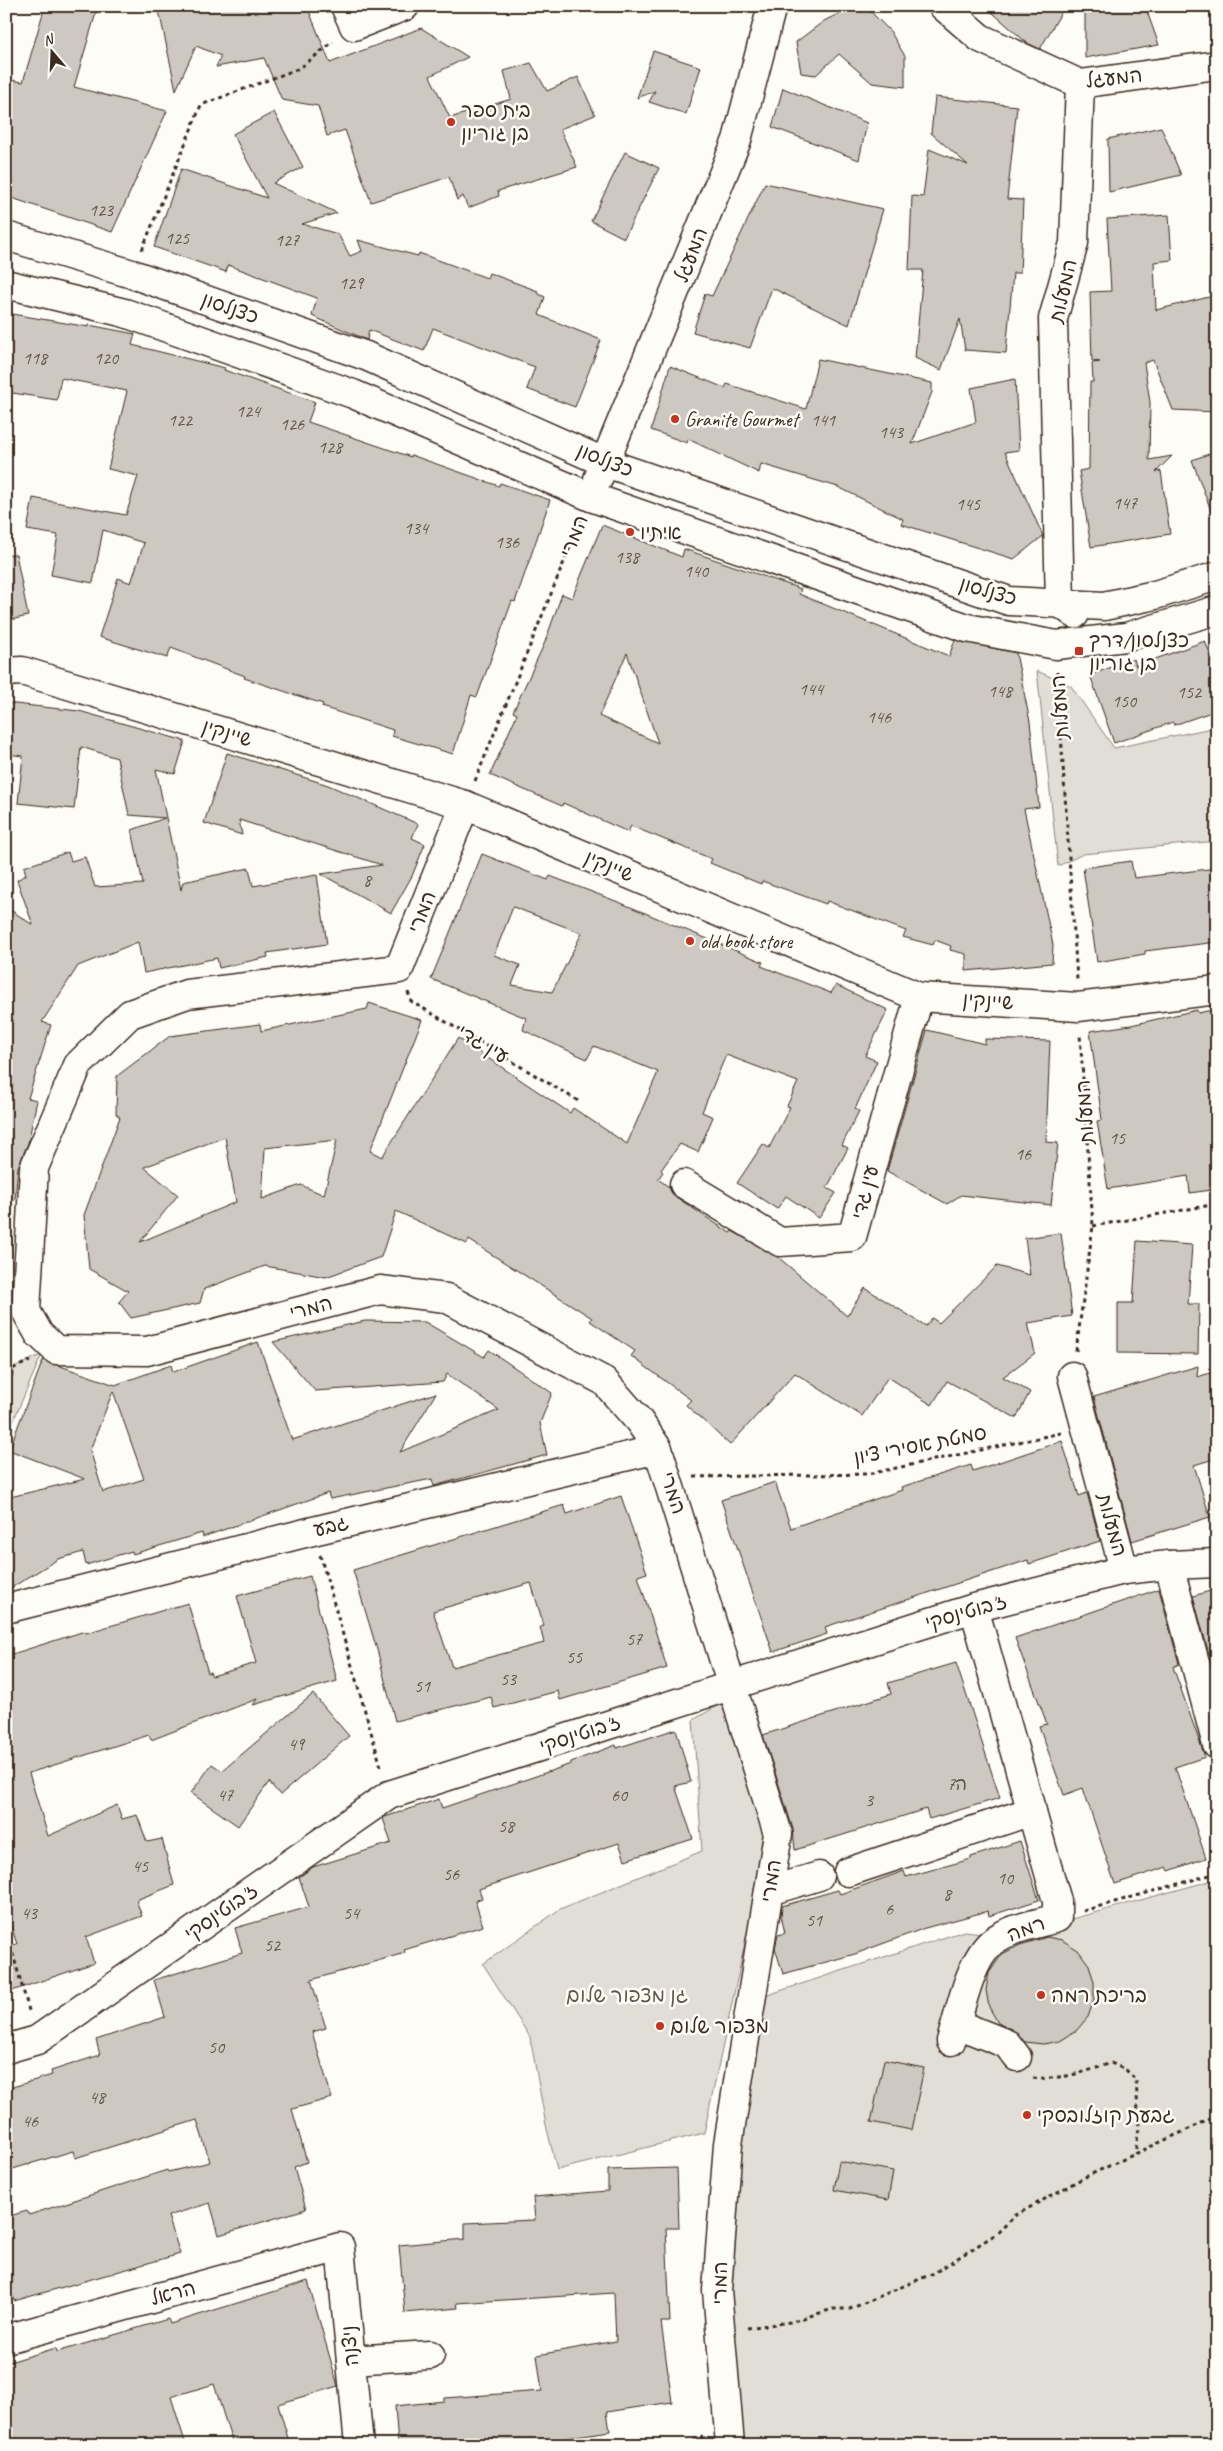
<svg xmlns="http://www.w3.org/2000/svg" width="1223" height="2451" font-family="Caveat,'Playpen Sans Hebrew',sans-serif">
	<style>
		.green { fill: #e1ded7; stroke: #8e847a }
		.building { fill: #cdc8c2; stroke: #3b2a1e; fill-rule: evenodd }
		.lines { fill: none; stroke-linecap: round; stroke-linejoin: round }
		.minor-casing { stroke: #3b2a1e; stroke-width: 31 }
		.path { stroke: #3b2a1e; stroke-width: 3; stroke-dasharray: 4 4; stroke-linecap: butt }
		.minor { stroke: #fdfcf7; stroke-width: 28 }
		.poi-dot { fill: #c8321e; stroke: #fdfcf7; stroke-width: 2 }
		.labels { text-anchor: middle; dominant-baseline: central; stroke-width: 5; stroke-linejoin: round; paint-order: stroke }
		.number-label { font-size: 18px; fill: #605247 }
		.street-label { font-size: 20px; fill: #3b2a1e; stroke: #fdfcf7 }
		.poi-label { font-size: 20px; fill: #3b2a1e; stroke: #fdfcf7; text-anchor: start }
		.park-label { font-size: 20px; fill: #64574c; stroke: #fdfcf7 }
	</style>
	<rect width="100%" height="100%" fill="#fdfcf7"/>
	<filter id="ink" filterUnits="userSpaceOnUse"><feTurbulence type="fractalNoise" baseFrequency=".02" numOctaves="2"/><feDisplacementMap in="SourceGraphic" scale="10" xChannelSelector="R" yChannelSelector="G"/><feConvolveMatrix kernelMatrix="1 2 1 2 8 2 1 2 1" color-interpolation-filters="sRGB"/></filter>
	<g filter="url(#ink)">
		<g class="green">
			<polygon points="1037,671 1071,686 1114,748 1217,727 1217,841 1083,854 1058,866"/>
			<polygon points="42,1354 6,1438 6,1372"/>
			<polygon points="729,1699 763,1832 757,1887 704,2133 557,2170 546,2125 530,2037 483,1964 560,1909 702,1851 693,1720"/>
			<polygon points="1217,1879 1217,2445 730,2445 717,2290 752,2000 964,1931 1010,1936"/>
		</g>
		<g class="building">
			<polygon points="45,6 98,6 74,87 167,111 112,232 6,196 6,79 23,82"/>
			<polygon points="158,6 307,6 330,63 421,28 468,57 430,76 450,118 511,99 504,71 531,63 547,91 578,77 595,115 560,129 577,167 498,191 499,196 468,208 463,196 457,200 449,177 371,202 345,130 327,136 318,106 282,100 264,58 216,67 221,56 196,46 176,90"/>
			<polygon points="865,6 890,31 905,56 905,87 872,83 839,54 816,75 801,73 796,42 824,21 848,9"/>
			<polygon points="985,6 1065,6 1040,49 1027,43"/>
			<polygon points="1107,6 1145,6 1159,45 1085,58 1085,8"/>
			<polygon points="653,51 701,67 686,114 649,102 655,91 637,98"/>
			<polygon points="783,88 867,123 859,160 772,127"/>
			<polygon points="935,97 1017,106 1007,199 1023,200 1020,273 1013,273 1006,353 965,350 960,319 941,370 915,358 923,270 909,270 912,196 923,197 929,149 968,165 931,133"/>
			<polygon points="274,112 303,167 273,183 337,213 302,224 338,234 350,256 362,251 358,240 418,256 419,253 487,278 489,273 538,291 537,293 545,297 539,315 601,340 575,407 527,389 535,367 433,328 424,351 369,330 367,340 312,316 317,298 228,265 226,272 154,247 181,169 267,198 233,134"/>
			<polygon points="1161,127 1181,175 1109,192 1108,139"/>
			<polygon points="625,152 659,168 624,238 591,221"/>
			<polygon points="765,183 883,209 849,325 772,288 750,348 693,332 705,294 712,296"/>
			<polygon points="1169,215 1172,260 1154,262 1156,310 1217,295 1217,412 1173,410 1153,360 1144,363 1150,402 1149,460 1172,456 1156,472 1161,471 1170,534 1091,547 1079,471 1089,469 1090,382 1093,382 1092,363 1100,362 1092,361 1090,292 1111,291 1107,219"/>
			<polygon points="6,313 89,327 89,325 135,334 132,345 225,368 224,370 315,402 308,422 411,457 411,455 499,486 500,483 550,500 515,602 512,601 477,697 471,695 453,754 392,736 393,730 322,707 323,704 244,678 245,676 171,648 167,658 99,637 118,578 131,583 144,543 103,530 93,583 51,575 58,535 27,530 33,498 126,515 138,476 108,469 127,391 61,378 57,400 6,392"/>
			<polygon points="818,359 932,383 932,392 912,444 976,422 971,388 1015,379 1019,450 1005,452 1043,536 1014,559 901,524 903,519 838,487 761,464 759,473 688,439 687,443 651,430 670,366 725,388 727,384 806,409"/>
			<polygon points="1217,451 1217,520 1215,521 1192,460"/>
			<path d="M602 525 682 557 684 549 801 589 799 594 949 656 955 640 1016 653 1030 722 1039 807 1024 809 1053 945 1052 963 966 971V954L950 950 951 946 935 940 933 945 903 937 906 931 827 901 826 904 762 881 761 884 710 863 712 859 631 826 628 832 563 803 562 806 490 775 517 714 513 712 545 642 562 594 572 598ZM627 653 658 743 599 716Z"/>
			<polygon points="16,554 28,616 6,621 6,555"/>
			<polygon points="1205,641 1217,673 1217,710 1174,725 1173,722 1114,743 1090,675 1134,659 1136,666"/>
			<polygon points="6,703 79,711 185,741 175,774 156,769 181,890 183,882 249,868 253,886 317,875 327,944 267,953 268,957 219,968 217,958 144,973 138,942 78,966 42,1022 51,1025 28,1098 37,1100 28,1143 18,1167 15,1200 6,1199 6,907 33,925 17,880 26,875 24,867 68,852 71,861 85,857 95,887 143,884 132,830 165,818 129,815 117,758 81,747 74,809 18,803 23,756 6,754"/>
			<polygon points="227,753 328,785 418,824 412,838 425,844 412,876 391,913 321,874 382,865 239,820 242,835 204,823"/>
			<path d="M482 854 548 880 550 876 621 903 763 962 761 966 831 993 836 985 888 1010 865 1056 877 1061 855 1109 859 1111 842 1145 848 1148 827 1188 836 1193 819 1218 786 1196 777 1209 737 1183 763 1144 769 1148 790 1107 787 1106 798 1082 726 1055 702 1112 713 1117 698 1152 680 1144 661 1170 663 1172 658 1179 669 1187 676 1197 730 1233 732 1231 778 1257 847 1316 865 1288 926 1326 932 1318 939 1323 997 1266 1030 1275 1025 1238 1061 1233 1072 1316 1028 1323 1035 1353 1003 1377 1030 1392 1016 1418 947 1381 932 1405 888 1377 862 1416 795 1373 730 1445 686 1405 691 1400 631 1356 635 1351 590 1321 592 1318 469 1240 467 1244 396 1211 381 1257 326 1277 265 1266 204 1289 200 1303 131 1318 119 1302 128 1291 89 1269 84 1215 120 1117 116 1114 117 1076 170 1036 260 1024 261 1031 367 1009 369 1003 422 1020 370 1151 382 1157 458 1038 570 1113 573 1108 627 1144 658 1072 594 1046 587 1059 523 1030 526 1018 431 979ZM513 907 582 933 552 992 512 985 520 965 494 955ZM225 1137 236 1202 140 1242 178 1195 144 1167ZM337 1140 324 1195 301 1185 262 1199 265 1148Z"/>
			<polygon points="1131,861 1134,878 1217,868 1217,942 1145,951 1145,954 1097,962 1083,868"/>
			<polygon points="1217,1009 1217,1189 1190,1193 1188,1176 1108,1189 1097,1121 1102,1120 1090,1031 1131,1025 1197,1010 1198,1013"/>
			<polygon points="927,1030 985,1044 985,1039 1050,1041 1046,1142 1058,1143 1051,1205 961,1195 947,1204 887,1171"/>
			<polygon points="1137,1241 1192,1245 1188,1304 1199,1304 1198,1354 1118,1353 1118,1303 1133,1303"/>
			<path d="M365 1321 425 1322 484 1357 489 1350 552 1393 540 1423 547 1455 434 1486 432 1479 330 1499 328 1493 203 1537 202 1533 133 1554 132 1551 86 1565 83 1552 58 1559 6 1591V1498L85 1479 9 1450 43 1360 115 1385 171 1365 173 1372 258 1342 292 1440 436 1393 400 1452 499 1410 447 1374 443 1382 315 1391 273 1342ZM113 1391 144 1479 103 1492 90 1450Z"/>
			<polygon points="1198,1366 1197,1377 1217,1371 1217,1458 1194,1465 1210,1517 1132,1541 1094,1397"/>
			<polygon points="1062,1441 1079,1496 1087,1493 1100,1541 1029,1564 1028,1560 825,1627 827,1634 773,1652 721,1500 775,1482 791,1528 902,1490 901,1487 971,1465 973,1471"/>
			<path d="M621 1496 647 1573 638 1576 667 1668 560 1700 558 1691 494 1708 491 1697 395 1721 378 1653 353 1570 564 1505 567 1514ZM531 1583 544 1626 540 1627 544 1643 452 1667 433 1611Z"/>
			<polygon points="310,1576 337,1681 253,1705 257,1699 151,1740 149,1735 29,1773 48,1836 117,1805 122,1819 137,1815 147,1842 162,1839 174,1885 136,1900 142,1916 86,1937 94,1963 6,1993 6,1946 17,1944 6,1911 6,1656 85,1631 86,1633 188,1603 208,1673 210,1672 212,1676 256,1663 237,1596"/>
			<polygon points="1159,1589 1179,1664 1173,1667 1205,1757 1175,1767 1206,1858 1169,1871 1167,1867 1115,1884 1083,1788 1064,1795 1039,1726 1047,1724 1015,1638"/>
			<polygon points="1217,1589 1217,1652 1209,1654 1193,1596"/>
			<polygon points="956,1663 1000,1798 929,1819 926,1809 795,1850 793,1829 763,1735 891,1694 888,1683"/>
			<polygon points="313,1694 349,1736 280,1795 269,1782 238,1826 191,1793 212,1764 222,1771"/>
			<polygon points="676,1729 691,1782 675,1786 693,1839 625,1860 619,1843 479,1889 482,1898 475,1901 483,1926 404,1950 405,1953 311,1980 326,2028 312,2032 332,2098 292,2109 307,2162 294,2167 306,2209 219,2235 210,2203 168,2216 180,2254 14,2301 6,2276 6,2217 27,2211 29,2215 167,2170 168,2172 210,2162 197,2120 75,2158 73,2151 6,2171 6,2089 52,2075 51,2071 100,2055 96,2040 165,2017 154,1980 242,1953 235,1928 309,1907 299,1877 313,1867 391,1843 383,1818 385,1817 439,1799 442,1808 571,1764 571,1762 616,1745 617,1748"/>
			<polygon points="1020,1841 1039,1900 989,1916 988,1911 925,1928 855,1954 783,1974 775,1948 778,1935 785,1933 781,1916 782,1906 838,1890 840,1894 904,1871 906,1877 971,1859 971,1857"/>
			<polygon points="1047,1937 1062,1940 1078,1950 1089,1965 1094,1982 1094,2000 1088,2017 1076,2031 1060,2041 1043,2044 1025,2042 1013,2030 998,2023 989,2007 986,1990 989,1973 1002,1954 1020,1945"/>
			<polygon points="884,2060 924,2068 911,2130 871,2122"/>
			<polygon points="839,2161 893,2171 888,2200 834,2190"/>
			<polygon points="677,2168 679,2228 666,2228 670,2322 661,2322 672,2402 607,2412 610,2431 529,2443 529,2445 398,2445 395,2406 444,2401 444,2398 542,2391 537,2355 616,2341 614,2293 457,2303 458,2308 405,2313 399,2245 465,2239 465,2223 535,2220 533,2197 608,2191 608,2170"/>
			<polygon points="308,2281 338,2386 278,2404 290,2445 233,2445 214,2384 171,2397 186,2445 6,2445 6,2363 56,2348 57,2352 168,2319 170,2324"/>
		</g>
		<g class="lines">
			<g class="minor-casing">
				<g id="minor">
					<polyline points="345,6 354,26 405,6"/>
					<polyline points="943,6 980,38 1080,84 1217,65"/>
					<polyline points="6,236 132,274 366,356 606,463 1009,601 1104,606 1155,595 1217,576"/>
					<polyline points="6,284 125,313 353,394 591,497 967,628 1056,645 1126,637 1217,610"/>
					<polyline points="598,479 737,140 772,6"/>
					<polyline points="1075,614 1060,603 1053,319 1074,243 1080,84"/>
					<polyline points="6,672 22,671 465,805 919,997 1078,1007 1217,990"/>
					<polyline points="465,805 399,969 187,994 130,1014 78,1065 34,1168 26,1311 39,1334 56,1350 147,1351 380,1290 446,1298 604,1381 639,1421 658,1449 778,1834 728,2144 717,2290 730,2445"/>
					<polyline points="684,1184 780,1242 852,1237 919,997"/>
					<polyline points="1072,1376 1124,1570"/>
					<polyline points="1169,1565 1217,1745"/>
					<polyline points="6,1609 313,1531 658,1449"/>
					<polyline points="848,1872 1032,1811"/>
					<polyline points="769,1891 819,1876"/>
					<polyline points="957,2024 1007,2044 1017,2057"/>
					<path d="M951 2041C960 2012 969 1962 992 1942 1009 1928 1037 1924 1057 1918V1901L974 1608"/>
					<polyline points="6,2049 37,2040 389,1795 974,1608 1124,1570 1169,1565 1217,1563"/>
					<polyline points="6,2339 340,2247 359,2445"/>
					<polyline points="351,2360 430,2355"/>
				</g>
			</g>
			<g class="path">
				<polyline points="142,250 201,105 300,68 333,42"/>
				<polyline points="1057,672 1077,980"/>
				<polyline points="475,781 581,520"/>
				<polyline points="408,992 411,1001 580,1102"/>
				<polyline points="1093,1226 1217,1204"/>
				<polyline points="1076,1351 1093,1226 1080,1034"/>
				<polyline points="6,1392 14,1368 30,1361"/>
				<polyline points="694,1477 868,1474 1061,1433"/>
				<polyline points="320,1555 382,1770"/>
				<polyline points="1083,1911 1217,1873"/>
				<polyline points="6,1930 30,2014"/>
				<path d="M1033 2078C1060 2080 1086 2072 1111 2063L1126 2070 1136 2080 1139 2128 1135 2154"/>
				<polyline points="747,2328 790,2322 833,2309 850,2309 934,2273 996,2234 1016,2215 1083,2178 1217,2116"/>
				<polyline points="678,2445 703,2437"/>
				<polyline points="1210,2445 1217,2414"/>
			</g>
			<use href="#minor" class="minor"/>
		</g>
	</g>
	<g class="poi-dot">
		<circle cx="451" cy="122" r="5"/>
		<circle cx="675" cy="419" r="5"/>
		<circle cx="630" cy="532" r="5"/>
		<rect x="1074" y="646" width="10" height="10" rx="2.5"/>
		<circle cx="690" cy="941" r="5"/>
		<circle cx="1041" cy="1995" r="5"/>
		<circle cx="660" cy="2026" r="5"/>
		<circle cx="1027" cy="2115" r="5"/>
	</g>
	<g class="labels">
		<g class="number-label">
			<text x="101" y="210">123</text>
			<text x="177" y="238">125</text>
			<text x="287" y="240">127</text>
			<text x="351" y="283">129</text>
			<text x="35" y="358">118</text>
			<text x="106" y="358">120</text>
			<text x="248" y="411">124</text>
			<text x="180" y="420">122</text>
			<text x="823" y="420">141</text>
			<text x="292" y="424">126</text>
			<text x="891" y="432">143</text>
			<text x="330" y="447">128</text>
			<text x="1125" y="503">147</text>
			<text x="968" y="504">145</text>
			<text x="416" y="528">134</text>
			<text x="507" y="542">136</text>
			<text x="627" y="557">138</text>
			<text x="696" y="571">140</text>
			<text x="811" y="689">144</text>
			<text x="1000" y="691">148</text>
			<text x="1189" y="692">152</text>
			<text x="1124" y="701">150</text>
			<text x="879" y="717">146</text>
			<text x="367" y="880">8</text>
			<text x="1117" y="1138">15</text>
			<text x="1023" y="1154">16</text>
			<text x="634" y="1639">57</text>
			<text x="574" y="1657">55</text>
			<text x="508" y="1679">53</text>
			<text x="422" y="1686">51</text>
			<text x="296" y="1744">49</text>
			<text x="957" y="1784">7ה</text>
			<text x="225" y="1795">47</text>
			<text x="619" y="1795">60</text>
			<text x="869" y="1800">3</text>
			<text x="506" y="1826">58</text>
			<text x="140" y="1866">45</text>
			<text x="451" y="1874">56</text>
			<text x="1005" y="1878">10</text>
			<text x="947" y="1894">8</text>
			<text x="889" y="1909">6</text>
			<text x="29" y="1913">43</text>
			<text x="351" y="1913">54</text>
			<text x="814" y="1920">51</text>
			<text x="272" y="1945">52</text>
			<text x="216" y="2047">50</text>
			<text x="97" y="2097">48</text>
			<text x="30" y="2121">46</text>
		</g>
		<g class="street-label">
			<text transform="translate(1114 78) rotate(-6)">המעגל</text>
			<text transform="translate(691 255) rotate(-68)">המעגל</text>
			<text transform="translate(1063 291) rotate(-77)">המעלות</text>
			<text transform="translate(230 308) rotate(19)">כצנלסון</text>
			<text transform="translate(605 460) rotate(22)">כצנלסון</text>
			<text transform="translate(574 536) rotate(-68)">המרי</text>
			<text transform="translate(988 591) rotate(16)">כצנלסון</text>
			<text transform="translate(1060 707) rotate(-94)">המעלות</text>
			<text transform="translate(227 733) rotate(17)">שיינקין</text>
			<text transform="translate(609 866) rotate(23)">שיינקין</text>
			<text transform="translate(422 912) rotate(-68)">המרי</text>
			<text transform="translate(988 1001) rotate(4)">שיינקין</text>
			<text transform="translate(483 1044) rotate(31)">עין גדי</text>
			<text transform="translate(1085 1112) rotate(-94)">המעלות</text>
			<text transform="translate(865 1192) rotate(-75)">עין גדי</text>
			<text transform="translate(311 1308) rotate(-15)">המרי</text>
			<text transform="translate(920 1445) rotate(-11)">סמטת אסירי ציון</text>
			<text transform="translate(673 1493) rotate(72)">המרי</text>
			<text transform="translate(1112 1525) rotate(75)">המעלות</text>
			<text transform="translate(331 1526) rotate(-14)">גבע</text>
			<text transform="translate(966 1612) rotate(-16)">ז'בוטינסקי</text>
			<text transform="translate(580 1734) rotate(-18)">ז'בוטינסקי</text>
			<text transform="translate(771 1881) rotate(-81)">המרי</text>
			<text transform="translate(221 1912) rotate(-35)">ז'בוטינסקי</text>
			<text transform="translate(1026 1929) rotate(-20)">רמה</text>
			<text transform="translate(720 2283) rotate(-89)">המרי</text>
			<text transform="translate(173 2293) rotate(-15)">הראל</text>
			<text transform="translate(350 2346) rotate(-95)">ניצנה</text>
		</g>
		<g class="poi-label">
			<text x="461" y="110">בית ספר<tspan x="461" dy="23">בן גוריון</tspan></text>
			<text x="685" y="419">Granite Gourmet</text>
			<text x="640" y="532">איתיו</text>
			<text x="1089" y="640">כצנלסון/דרך<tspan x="1089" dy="23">בן גוריון</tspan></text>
			<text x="700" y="941">old book store</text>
			<text x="1051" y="1995">בריכת רמה</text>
			<text x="670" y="2026">מצפור שלום</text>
			<text x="1037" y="2115">גבעת קוזלובסקי</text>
		</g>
		<g class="park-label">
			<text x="627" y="1995">גן מצפור שלום</text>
		</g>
	</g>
	<rect width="1223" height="2451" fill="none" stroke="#fdfcf7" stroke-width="25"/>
	<rect x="12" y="12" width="1198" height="2426" fill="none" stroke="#3b2a1e" stroke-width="2" filter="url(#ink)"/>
	<g transform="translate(52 52) rotate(341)" stroke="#fdfcf7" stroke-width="4" paint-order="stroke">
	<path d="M0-4L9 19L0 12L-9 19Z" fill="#3b2a1e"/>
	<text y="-8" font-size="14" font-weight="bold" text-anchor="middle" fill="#3b2a1e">N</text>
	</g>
</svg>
